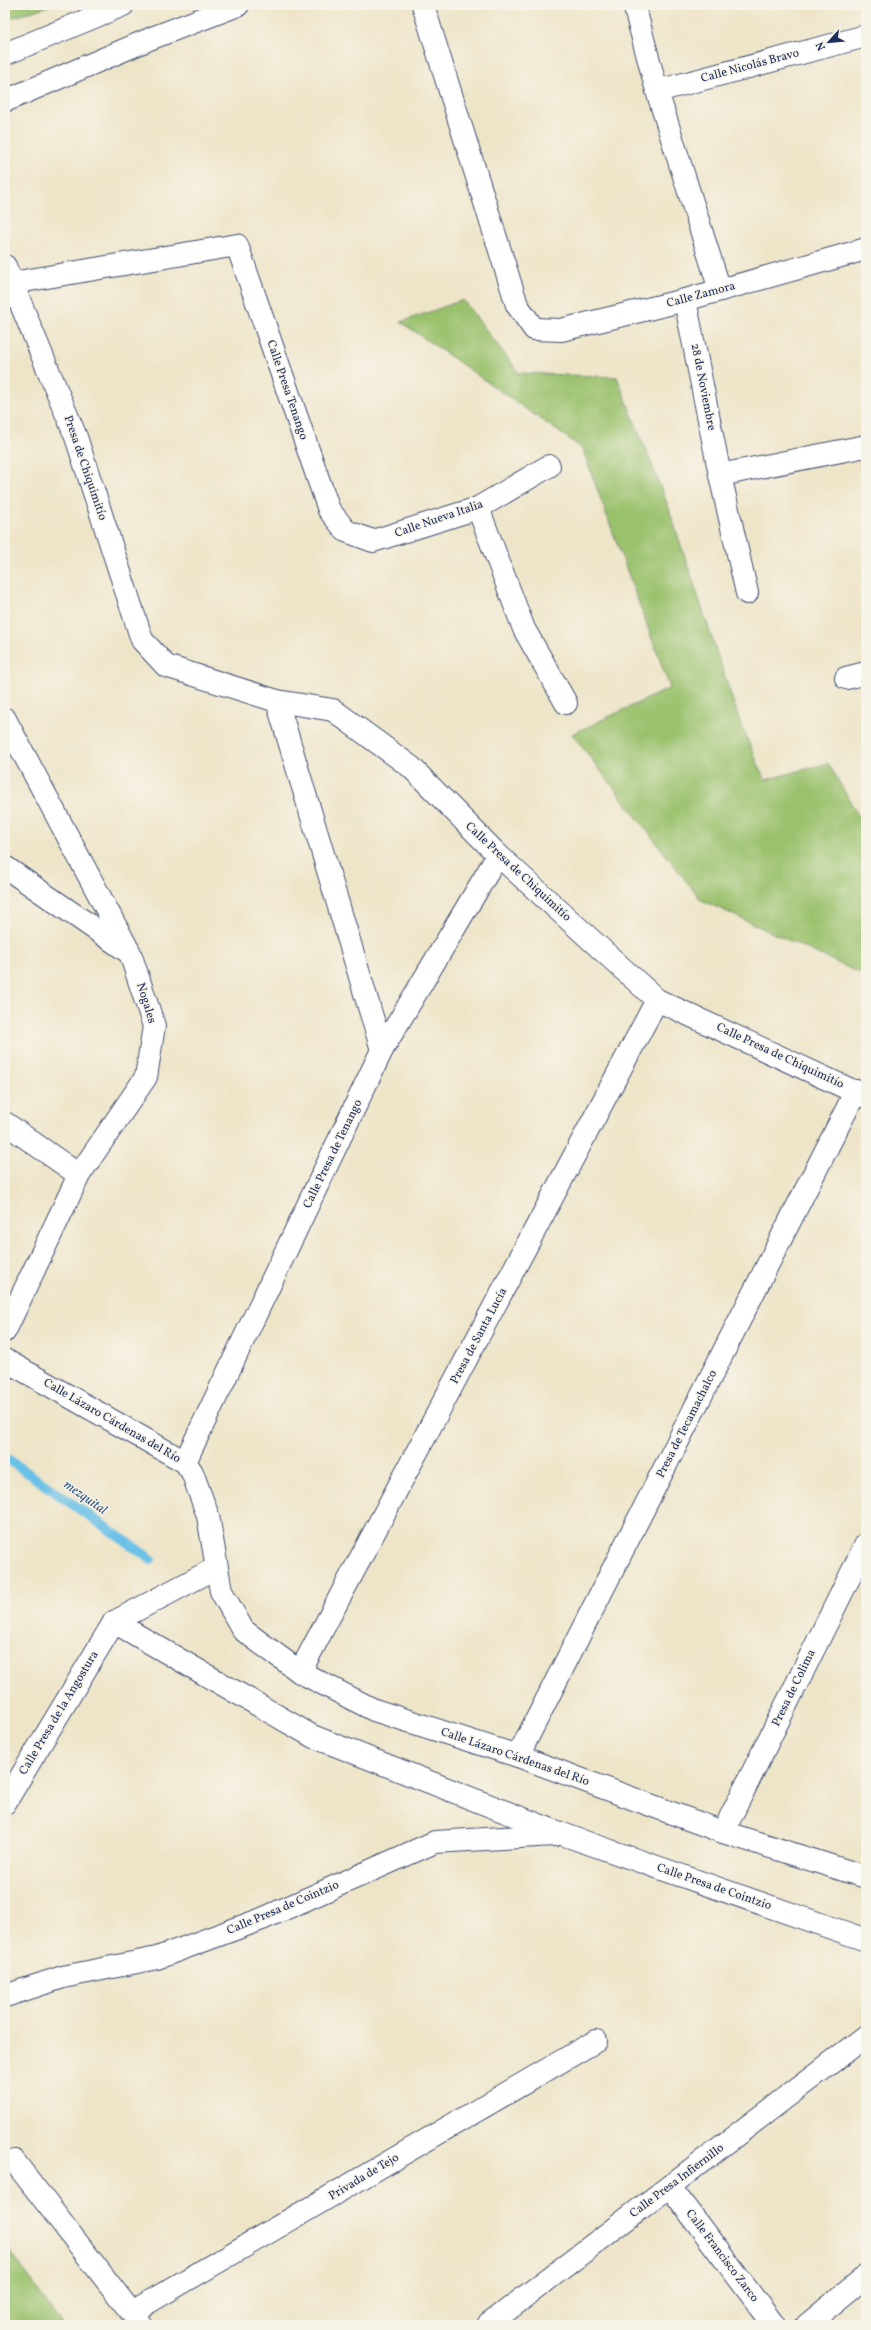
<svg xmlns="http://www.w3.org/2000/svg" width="871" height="2330" font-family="Vollkorn,serif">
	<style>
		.green { fill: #9ac16c; stroke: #5a7865 }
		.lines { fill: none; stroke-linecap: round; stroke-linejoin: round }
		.stream { stroke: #6ac1e7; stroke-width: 10 }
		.minor-casing { stroke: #3b4a6e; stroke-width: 24 }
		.minor { stroke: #fff; stroke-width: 22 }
		.labels { text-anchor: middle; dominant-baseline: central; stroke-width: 3; stroke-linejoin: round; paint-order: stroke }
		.street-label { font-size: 12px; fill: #1b2f5e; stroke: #f7f3e8 }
		.water-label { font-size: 13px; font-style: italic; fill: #2f5480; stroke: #f7f3e8 }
	</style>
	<rect width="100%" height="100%" fill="#f7f3e8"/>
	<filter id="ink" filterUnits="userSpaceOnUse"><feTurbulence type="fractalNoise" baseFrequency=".025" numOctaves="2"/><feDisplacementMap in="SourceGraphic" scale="8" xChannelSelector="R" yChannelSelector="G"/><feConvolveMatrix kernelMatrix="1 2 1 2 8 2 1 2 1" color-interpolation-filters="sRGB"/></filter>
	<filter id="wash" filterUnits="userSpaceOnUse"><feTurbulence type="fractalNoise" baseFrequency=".012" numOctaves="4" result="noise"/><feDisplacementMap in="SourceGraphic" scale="16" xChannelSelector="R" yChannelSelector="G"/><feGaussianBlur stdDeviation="0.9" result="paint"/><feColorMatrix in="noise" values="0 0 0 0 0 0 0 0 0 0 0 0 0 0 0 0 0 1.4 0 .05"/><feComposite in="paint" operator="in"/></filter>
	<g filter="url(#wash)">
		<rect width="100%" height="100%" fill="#eee5c9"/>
		<g class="green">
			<polygon points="5,5 52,5 5,20"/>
			<polygon points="463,300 519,373 617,377 668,506 741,725 765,780 828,763 866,829 866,976 701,900 572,734 670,688 582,448 401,322"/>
			<polygon points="5,2243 62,2325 5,2325"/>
		</g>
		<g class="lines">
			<polyline class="stream" points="5,1457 151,1559"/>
		</g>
	</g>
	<g filter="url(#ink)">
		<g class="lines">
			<g class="minor-casing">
				<g id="minor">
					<polyline points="423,5 517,305 534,329 561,330 685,300 866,249"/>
					<polyline points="634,5 657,91 720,290"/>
					<polyline points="5,54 123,5"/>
					<polyline points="657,91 866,36"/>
					<polyline points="5,101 152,38 238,5"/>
					<polyline points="5,266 76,437 142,640 166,666 277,701 333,710 411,767 498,855 657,1000 866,1097"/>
					<polyline points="12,283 237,245 329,510 346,531 373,541 478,508 549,466"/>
					<polyline points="685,300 720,475 747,593"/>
					<polyline points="720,475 866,446"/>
					<polyline points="478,508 524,629 566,703"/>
					<polyline points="846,678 866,673"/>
					<polyline points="277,701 382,1050"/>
					<polyline points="5,719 130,953 154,1026 146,1077 79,1175 5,1331"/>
					<polyline points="5,867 127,951"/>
					<polyline points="5,1123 79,1175"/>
					<polyline points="5,1360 185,1462 192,1472 208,1516 221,1591 243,1630 300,1672 374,1710 518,1756 723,1832 866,1877"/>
					<polyline points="185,1462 382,1050 498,855"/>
					<polyline points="114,1622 312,1736 562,1834 866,1940"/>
					<polyline points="114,1622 216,1568"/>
					<polyline points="300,1672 657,1000"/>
					<polyline points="518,1756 856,1091"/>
					<polyline points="5,1803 114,1622"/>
					<polyline points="723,1832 866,1544"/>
					<polyline points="5,1996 63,1977 157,1958 262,1919 435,1842 555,1835"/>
					<polyline points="14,2161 141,2325"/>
					<polyline points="670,2187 774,2325"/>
					<polyline points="132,2312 596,2041"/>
					<polyline points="488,2325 866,2036"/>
					<polyline points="807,2325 866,2276"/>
				</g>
			</g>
			<use href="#minor" class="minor"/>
		</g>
	</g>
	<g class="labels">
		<g class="street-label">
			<text transform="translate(750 66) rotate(-15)">Calle Nicolás Bravo</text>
			<text transform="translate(701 295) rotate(-15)">Calle Zamora</text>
			<text transform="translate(703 387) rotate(79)">28 de Noviembre</text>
			<text transform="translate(287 390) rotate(71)">Calle Presa Tenango</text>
			<text transform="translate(85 468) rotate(71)">Presa de Chiquimitío</text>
			<text transform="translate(439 519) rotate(-19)">Calle Nueva Italia</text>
			<text transform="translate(518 872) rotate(43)">Calle Presa de Chiquimitío</text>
			<text transform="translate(146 1003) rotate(73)">Nogales</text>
			<text transform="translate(780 1056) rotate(25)">Calle Presa de Chiquimitío</text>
			<text transform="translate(333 1154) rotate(-64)">Calle Presa de Tenango</text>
			<text transform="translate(479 1336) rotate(-62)">Presa de Santa Lucía</text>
			<text transform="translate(112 1421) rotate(30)">Calle Lázaro Cárdenas del Río</text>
			<text transform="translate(687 1424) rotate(-63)">Presa de Tecamachalco</text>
			<text transform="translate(794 1688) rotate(-64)">Presa de Colima</text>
			<text transform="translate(59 1713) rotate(-59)">Calle Presa de la Angostura</text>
			<text transform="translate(515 1757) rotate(19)">Calle Lázaro Cárdenas del Río</text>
			<text transform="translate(714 1887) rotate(19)">Calle Presa de Cointzio</text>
			<text transform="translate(283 1908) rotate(-23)">Calle Presa de Cointzio</text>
			<text transform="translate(364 2177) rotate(-31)">Privada de Tejo</text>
			<text transform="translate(677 2181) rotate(-37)">Calle Presa Infiernillo</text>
			<text transform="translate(722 2256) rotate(53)">Calle Francisco Zarco</text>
		</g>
		<g class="water-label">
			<text transform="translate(85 1498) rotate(35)">mezquital</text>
		</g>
	</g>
	<rect width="871" height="2330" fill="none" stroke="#f7f3e8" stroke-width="20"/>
	<g transform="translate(829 42) rotate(243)" stroke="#f7f3e8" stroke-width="3" paint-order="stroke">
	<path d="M0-3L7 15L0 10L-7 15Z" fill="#1b2f5e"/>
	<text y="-6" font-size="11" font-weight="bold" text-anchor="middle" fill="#1b2f5e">N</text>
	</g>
</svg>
